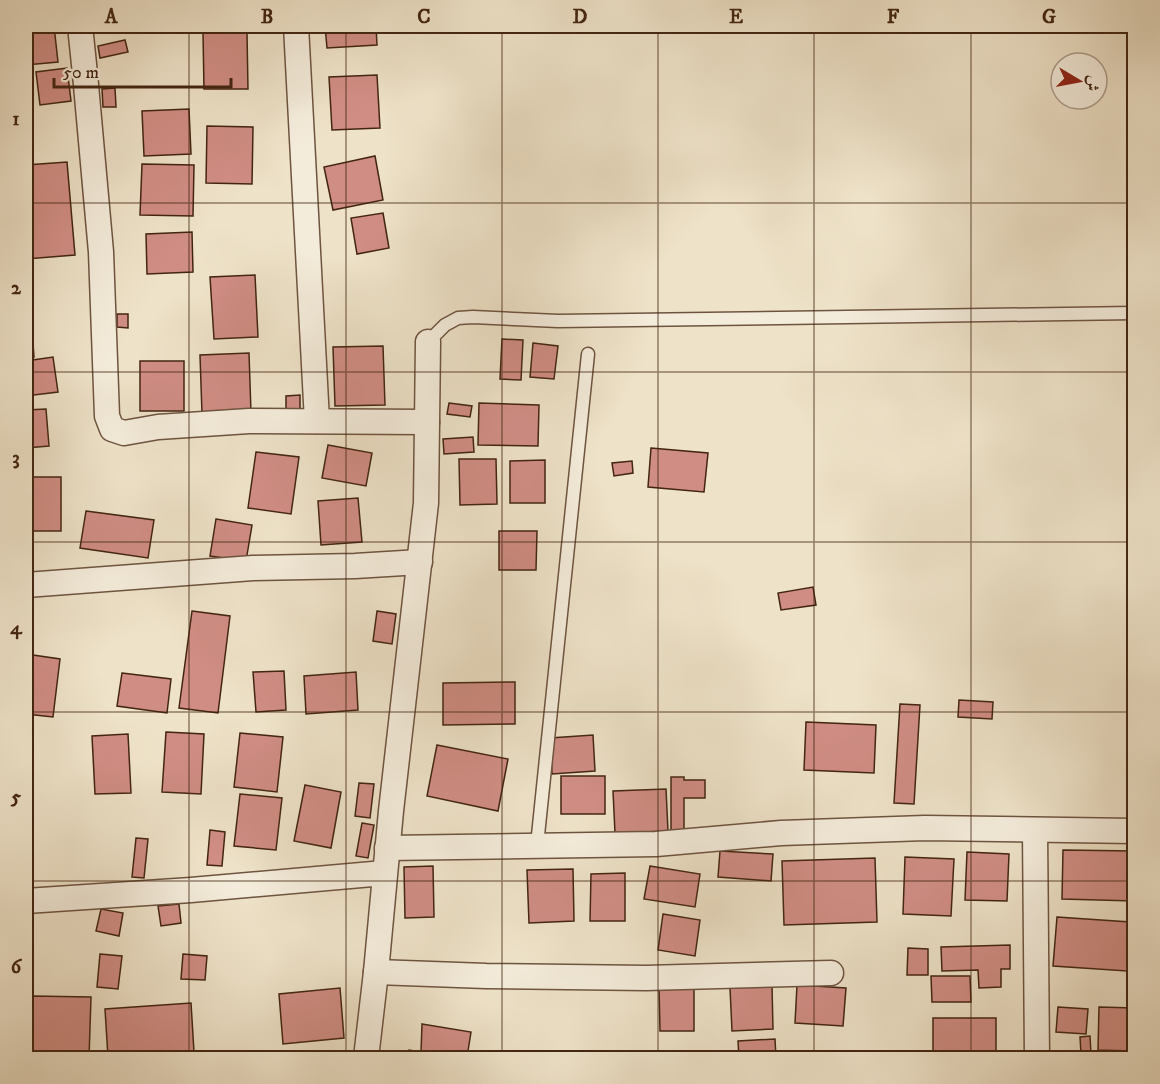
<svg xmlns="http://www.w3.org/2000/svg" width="1160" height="1084" font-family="'IM FELL DW Pica',Amiri,serif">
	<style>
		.building { fill: #d08d84; stroke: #432512; stroke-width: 1.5 }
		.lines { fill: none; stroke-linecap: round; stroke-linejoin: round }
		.service-casing { stroke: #6e5440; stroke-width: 15 }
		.minor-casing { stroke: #6e5440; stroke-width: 27 }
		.service { stroke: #f4ecdb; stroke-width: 12 }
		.minor { stroke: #f4ecdb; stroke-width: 24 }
		.grid { fill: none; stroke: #432512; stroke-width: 1.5; stroke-opacity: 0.55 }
		.neatline { fill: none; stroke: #432512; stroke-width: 2 }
		.grid-label { font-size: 20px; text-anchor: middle; font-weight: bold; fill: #432512 }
	</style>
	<rect width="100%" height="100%" fill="#eee2c8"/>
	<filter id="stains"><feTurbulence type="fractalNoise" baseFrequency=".00333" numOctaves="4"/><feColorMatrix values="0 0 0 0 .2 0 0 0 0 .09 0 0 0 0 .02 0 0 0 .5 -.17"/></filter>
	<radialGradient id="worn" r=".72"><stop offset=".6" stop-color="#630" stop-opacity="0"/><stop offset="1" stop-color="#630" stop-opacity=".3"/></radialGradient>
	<g class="building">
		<polygon points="26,26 54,26 58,62 26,65"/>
		<polygon points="325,26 376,26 377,45 327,48"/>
		<polygon points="903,26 922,26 923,29 904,30"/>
		<polygon points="203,33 247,33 248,89 204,89"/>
		<polygon points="125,40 128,52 100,58 98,46"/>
		<polygon points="67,68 71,101 40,105 36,72"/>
		<polygon points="377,75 380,128 332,130 329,77"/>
		<polygon points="115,88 116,107 103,107 102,89"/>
		<polygon points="189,109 191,154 144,156 142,111"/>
		<polygon points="207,126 253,127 252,184 206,183"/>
		<polygon points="375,156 383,200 333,210 324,167"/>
		<polygon points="67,162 75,255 26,259 26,165"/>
		<polygon points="142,164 194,165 193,216 140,215"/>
		<polygon points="383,213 389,248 357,254 351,218"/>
		<polygon points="192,232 193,272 147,274 146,234"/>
		<polygon points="255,275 258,337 214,339 210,277"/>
		<polygon points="26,284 29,284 33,336 26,336"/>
		<polygon points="117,314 128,314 128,328 117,327"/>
		<polygon points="502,339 523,340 521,380 500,379"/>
		<polygon points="26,343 33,343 34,357 26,358"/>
		<polygon points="533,343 558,346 554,379 530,377"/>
		<polygon points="383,346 385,405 335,406 333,347"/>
		<polygon points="249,353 251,413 202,414 200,355"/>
		<polygon points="53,357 58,392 26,396 26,361"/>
		<rect x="140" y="361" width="44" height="50"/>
		<polygon points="300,395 300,413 286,413 286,396"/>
		<polygon points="449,403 472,406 470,417 447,414"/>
		<polygon points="479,403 539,405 538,446 478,445"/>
		<polygon points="46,409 49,446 26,448 26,410"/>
		<polygon points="473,437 474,452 444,454 443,439"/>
		<polygon points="328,445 372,453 366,486 322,478"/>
		<polygon points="651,448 708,453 704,492 648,487"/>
		<polygon points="256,452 299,457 291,514 248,508"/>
		<polygon points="459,459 496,459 497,504 460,505"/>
		<polygon points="545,460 545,503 510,503 510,461"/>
		<polygon points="632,461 633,473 614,476 612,463"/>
		<rect x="26" y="477" width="35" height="54"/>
		<polygon points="358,498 362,542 321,545 318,501"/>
		<polygon points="86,511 154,520 148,558 80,548"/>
		<polygon points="216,519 252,525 246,561 210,556"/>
		<polygon points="499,531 537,531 536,570 499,570"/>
		<polygon points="813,587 816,605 781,610 778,593"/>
		<polygon points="192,611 230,616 218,713 179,708"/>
		<polygon points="377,611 396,614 392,644 373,641"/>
		<polygon points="26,654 60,659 53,717 26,714"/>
		<polygon points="284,671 286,710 256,712 253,672"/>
		<polygon points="356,672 358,710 306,714 304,676"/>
		<polygon points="122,673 171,679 167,713 117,706"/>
		<polygon points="515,682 515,724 443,725 443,683"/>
		<polygon points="959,700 993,702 992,719 958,717"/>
		<polygon points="900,704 920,705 914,804 894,803"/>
		<polygon points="806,722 876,725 874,773 804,770"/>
		<polygon points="166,732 204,734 201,794 162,792"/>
		<polygon points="240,733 283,737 277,792 234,787"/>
		<polygon points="128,734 131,793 95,794 92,736"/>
		<polygon points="593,735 595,771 552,774 550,738"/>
		<polygon points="437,745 508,759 498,811 427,796"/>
		<rect x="561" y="776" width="44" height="38"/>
		<polygon points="671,777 684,777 684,780 705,780 705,798 684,798 684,832 671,832"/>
		<polygon points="359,783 374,784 370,818 355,816"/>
		<polygon points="305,785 341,792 331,848 294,841"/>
		<polygon points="666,789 668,831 615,833 613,791"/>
		<polygon points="240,794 282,798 276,850 234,846"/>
		<polygon points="362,823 374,825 368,858 356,856"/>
		<polygon points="210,830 225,832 222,866 207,865"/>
		<polygon points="136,838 148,839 144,878 132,877"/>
		<polygon points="1063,850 1134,851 1134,901 1062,899"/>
		<polygon points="720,851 773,854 771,881 718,877"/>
		<polygon points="967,852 1009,854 1007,901 965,900"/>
		<polygon points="905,857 954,859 951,916 903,914"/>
		<polygon points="875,858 877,922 784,925 782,861"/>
		<polygon points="433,866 434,917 405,918 404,867"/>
		<polygon points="650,866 700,874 695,907 644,899"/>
		<polygon points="573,869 574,921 529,923 527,870"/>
		<polygon points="625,873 625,921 590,921 591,874"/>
		<polygon points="179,904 181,923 161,926 158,906"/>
		<polygon points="101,909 123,913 119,936 96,931"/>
		<polygon points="663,914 700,920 695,956 658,950"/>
		<polygon points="1057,917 1130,922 1127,971 1053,966"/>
		<polygon points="26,942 31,991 26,992"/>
		<polygon points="1010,945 1010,969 1001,969 1001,987 979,988 978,970 942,971 941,947"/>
		<polygon points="908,948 928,949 928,975 907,975"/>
		<polygon points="100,954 122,956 118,989 97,987"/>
		<polygon points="183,954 207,956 205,980 181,979"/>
		<polygon points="931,976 970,976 971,1002 932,1002"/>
		<polygon points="797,985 846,988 843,1026 795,1023"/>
		<polygon points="772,986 773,1029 732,1031 730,988"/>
		<polygon points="659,987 694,987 694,1031 660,1031"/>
		<polygon points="340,988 344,1038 283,1044 279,994"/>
		<polygon points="32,996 91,997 89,1058 31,1058"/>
		<polygon points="191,1003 194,1052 108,1057 105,1009"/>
		<polygon points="1058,1007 1088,1009 1086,1034 1056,1032"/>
		<polygon points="1099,1007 1134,1008 1133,1051 1098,1050"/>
		<rect x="933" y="1018" width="63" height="37"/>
		<polygon points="422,1024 471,1032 468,1051 479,1053 479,1058 408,1058 409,1050 421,1052"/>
		<polygon points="1090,1036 1091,1054 1081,1054 1080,1037"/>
		<polygon points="775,1039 776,1058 739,1058 738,1041"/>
		<polygon points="348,1051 348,1058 287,1058 287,1054"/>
	</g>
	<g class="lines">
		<g class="service-casing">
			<g id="service">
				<polyline points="428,342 445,325 458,318 473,317 558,321 1134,313"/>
				<polyline points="537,845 588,354"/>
			</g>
		</g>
		<g class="minor-casing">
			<g id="minor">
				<polyline points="80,26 85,74 101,252 107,416 112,429 124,433 158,427 249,421 427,422"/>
				<polyline points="296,26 317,421"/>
				<polyline points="26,585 253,568 355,566 420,562"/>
				<polyline points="1035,830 1037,1058"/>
				<polyline points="387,848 656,844 781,833 925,828 1134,831"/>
				<polyline points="26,901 191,890 384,873"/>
				<polyline points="376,972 486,976 646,978 831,973"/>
				<polyline points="366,1058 376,972 391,811 426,503 428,342"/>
			</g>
		</g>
		<use href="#service" class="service"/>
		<use href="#minor" class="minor"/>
	</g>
	<path class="grid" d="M189 26V1058M346 26V1058M502 26V1058M658 26V1058M814 26V1058M971 26V1058M26 203H1134M26 372H1134M26 542H1134M26 712H1134M26 881H1134"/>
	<rect width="1160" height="1084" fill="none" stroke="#eee2c8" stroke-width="66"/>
	<g transform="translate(1079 81) rotate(100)"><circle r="28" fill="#f4ecdb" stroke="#ad9c8b" stroke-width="1.5"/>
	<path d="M0-4.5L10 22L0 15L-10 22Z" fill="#8f2418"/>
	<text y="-9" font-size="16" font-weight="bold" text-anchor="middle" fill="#432512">ش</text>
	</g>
	<path d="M54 78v9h177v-9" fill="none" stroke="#432512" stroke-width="3"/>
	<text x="63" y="78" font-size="18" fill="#432512" stroke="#f4ecdb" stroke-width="4.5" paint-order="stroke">50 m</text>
	<rect x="33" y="33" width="1094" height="1018" class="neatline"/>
	<g class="grid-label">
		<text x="111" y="23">A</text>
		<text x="267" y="23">B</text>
		<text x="424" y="23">C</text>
		<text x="580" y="23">D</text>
		<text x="736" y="23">E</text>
		<text x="893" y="23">F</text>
		<text x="1049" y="23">G</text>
		<text x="16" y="125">1</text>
		<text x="16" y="294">2</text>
		<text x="16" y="464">3</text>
		<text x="16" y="634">4</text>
		<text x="16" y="803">5</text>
		<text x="16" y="973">6</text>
	</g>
	<rect width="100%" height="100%" filter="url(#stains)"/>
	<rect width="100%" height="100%" fill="url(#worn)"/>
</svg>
